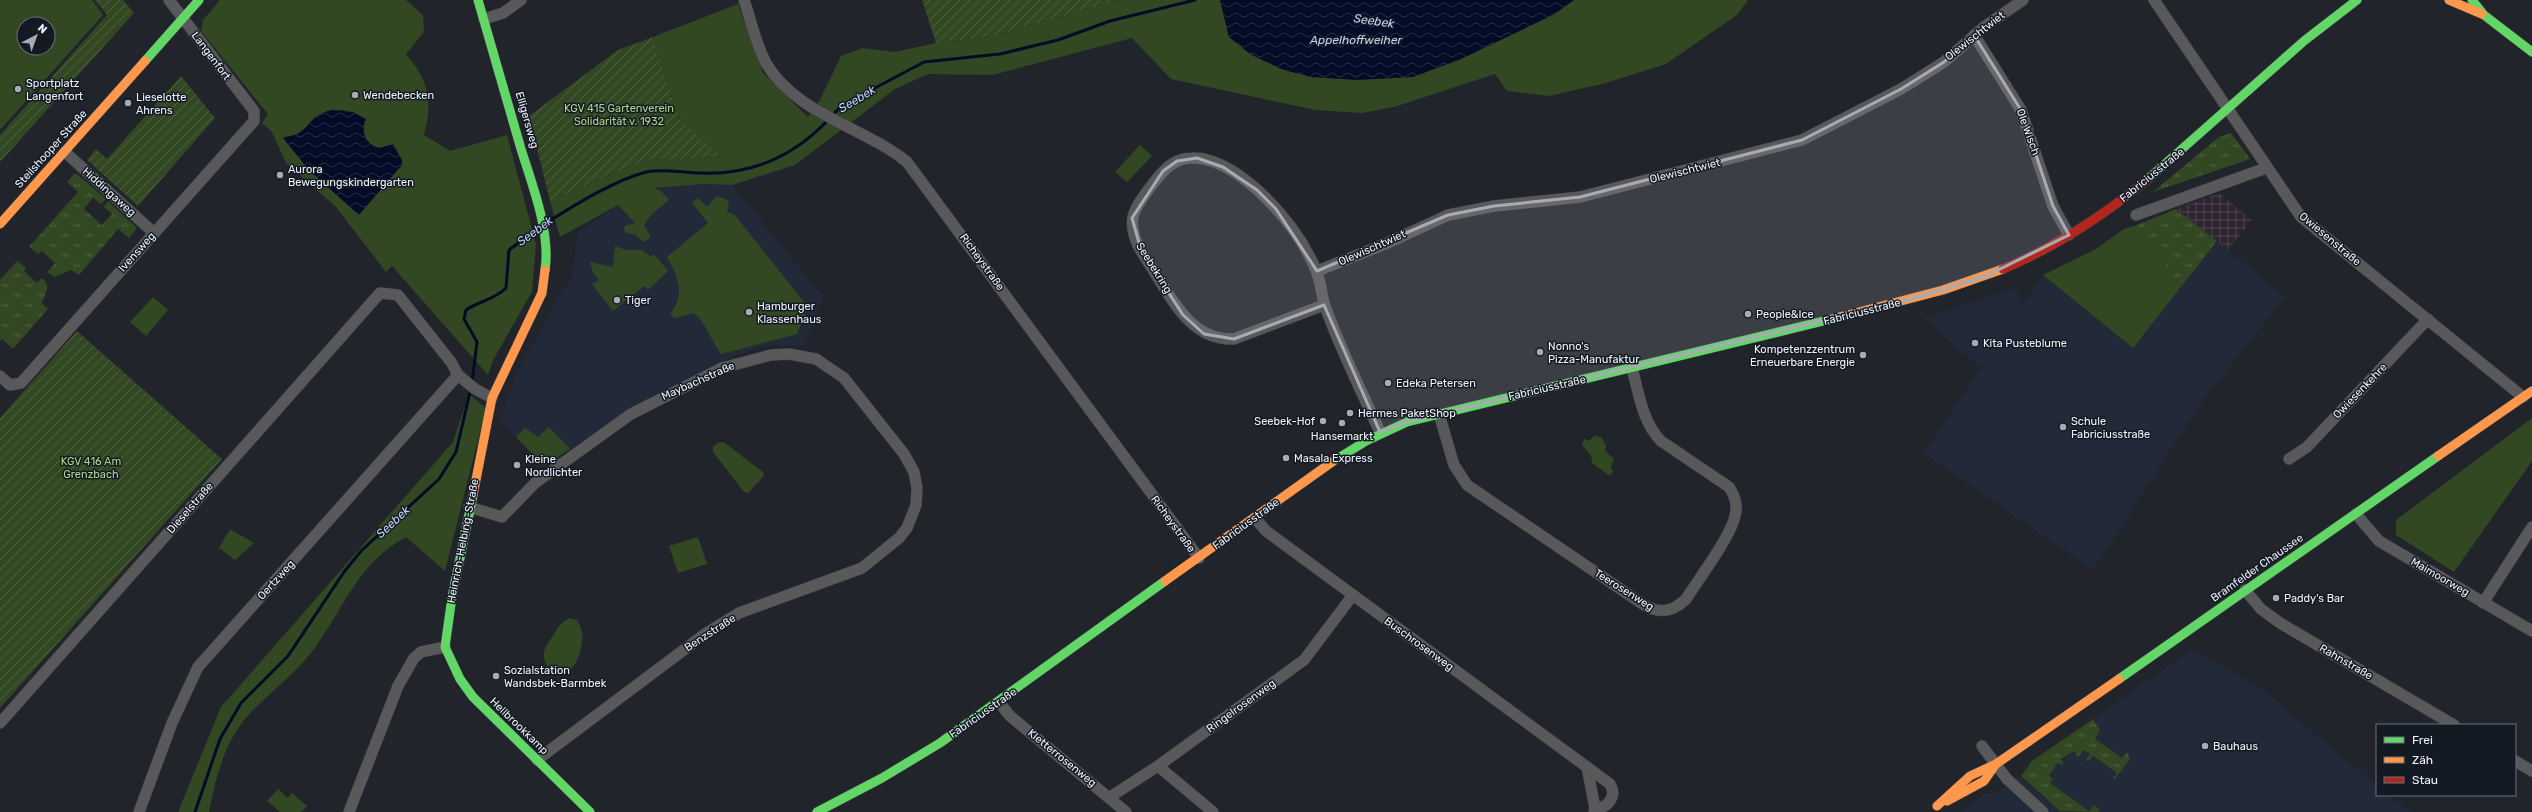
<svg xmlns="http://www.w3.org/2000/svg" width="2532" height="812" font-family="Rubik,sans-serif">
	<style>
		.built { fill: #222a39 }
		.industrial { fill: url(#industrial-grid) }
		.grass { fill: url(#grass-tufts) }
		.park { fill: #324822; fill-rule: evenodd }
		.garden { fill: url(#garden-furrows) }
		.water { fill: url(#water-waves) }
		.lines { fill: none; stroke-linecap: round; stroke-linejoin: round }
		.stream { stroke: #030b27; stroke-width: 3 }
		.street-casing { stroke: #3b3e42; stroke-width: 12 }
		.fast-casing { stroke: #3b3e42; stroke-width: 10 }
		.slow-casing { stroke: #3b3e42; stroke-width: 10 }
		.jam-casing { stroke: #3b3e42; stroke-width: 10 }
		.street { stroke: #59585a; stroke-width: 11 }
		.fast { stroke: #63d668; stroke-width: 9 }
		.slow { stroke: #ff974d; stroke-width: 9 }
		.jam { stroke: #b3261e; stroke-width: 9 }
		.marked { fill: #a7abb2; fill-opacity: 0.2; stroke: #a7abb2; stroke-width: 3; stroke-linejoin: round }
		.poi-dot { fill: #a7abb2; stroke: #141a24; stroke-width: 1.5 }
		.labels { text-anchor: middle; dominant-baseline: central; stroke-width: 3; stroke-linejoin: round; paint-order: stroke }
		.street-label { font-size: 11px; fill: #eff3fb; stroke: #141a24 }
		.poi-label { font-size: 11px; fill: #eff3fb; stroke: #141a24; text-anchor: start }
		.park-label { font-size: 11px; fill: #aad889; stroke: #141a24 }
		.water-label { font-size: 12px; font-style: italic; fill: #bfd5f2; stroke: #141a24 }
	</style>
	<defs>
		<pattern id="industrial-grid" width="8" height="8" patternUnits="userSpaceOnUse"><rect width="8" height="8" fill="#2f2532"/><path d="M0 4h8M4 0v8" fill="none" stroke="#4d4551"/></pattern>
		<pattern id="grass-tufts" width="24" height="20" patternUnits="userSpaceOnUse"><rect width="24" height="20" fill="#324822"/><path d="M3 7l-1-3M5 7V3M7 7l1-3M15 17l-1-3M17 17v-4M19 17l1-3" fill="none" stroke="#506343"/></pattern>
		<pattern id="garden-furrows" width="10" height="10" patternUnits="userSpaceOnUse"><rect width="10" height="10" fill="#324822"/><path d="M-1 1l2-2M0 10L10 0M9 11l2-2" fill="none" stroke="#506343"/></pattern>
		<pattern id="water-waves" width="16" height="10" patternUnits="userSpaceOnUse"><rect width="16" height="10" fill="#030b27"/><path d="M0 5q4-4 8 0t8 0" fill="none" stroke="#282f47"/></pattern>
	</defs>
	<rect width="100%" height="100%" fill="#21242a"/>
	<g class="built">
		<polygon points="704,184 732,185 823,297 803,346 767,345 736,355 642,402 544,466 500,420 515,376 562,291 571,280 578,233 618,205 653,189"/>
		<polygon points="2217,241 2285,297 2202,401 2093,570 1924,453 1981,368 1924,318 2014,288 2023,305 2043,275 2133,348"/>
		<polygon points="2193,649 2259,687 2377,786 2377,795 2387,795 2411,812 2098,812 2100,809 2094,806 2090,811 2050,783 2053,779 2049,776 2057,763 2074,751 2084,750 2090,754 2087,760 2093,756 2117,773 2113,778 2115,779 2130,758 2126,753 2122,758 2094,739 2100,730 2093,719"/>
		<polygon points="2021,776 2048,802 2069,812 2082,812 1960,812 1985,794 1997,793"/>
	</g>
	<polygon class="industrial" points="2219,193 2252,220 2228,250 2176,209"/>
	<g class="grass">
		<polygon points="2231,133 2250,159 2153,192 2219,137"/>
		<polygon points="74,174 77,174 106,199 101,204 93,198 84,209 102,225 112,214 104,207 108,201 137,228 129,238 118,229 79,275 71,270 55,277 47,272 55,263 42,251 38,254 29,247 78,192 67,182"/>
		<polygon points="2176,209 2217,241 2181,287 2137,225"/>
		<path d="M17 261 26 268 24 271 37 283 42 278C52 286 45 293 42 303L48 309 13 349 2 339 0 341V280Z"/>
		<polygon points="2093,719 2100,730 2095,739 2122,758 2127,752 2130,759 2115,779 2113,778 2117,773 2093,756 2089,761 2086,760 2090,754 2084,750 2078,757 2074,751 2061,759 2064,765 2057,763 2049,776 2053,779 2050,783 2089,811 2094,806 2100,809 2098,812 2060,811 2021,776 2032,761"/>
	</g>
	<g class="park">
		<path d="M0 0H92L103 15 0 130ZM24 24H48V48H24Z"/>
		<path d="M220 0H406L423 15 424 32 406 54C429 81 433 100 424 135L450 151 507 135 536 244 532 292 493 360 488 375 392 266 386 272 336 207 286 163 272 132 262 123 268 114 201 31 203 20ZM332 110H344L364 125C362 140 373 151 389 147L359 215 309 170 283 138C288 136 294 136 299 133 313 124 310 115 332 110Z"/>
		<polygon points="1118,0 1220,0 1229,37 1553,15 1574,0 1748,0 1737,15 1666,64 1602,84 1549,96 1507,91 1495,74 1394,107 1362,113 1315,110 1171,79 1132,38 992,75 928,74 895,89 795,165 732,185 704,184 655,188 662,192 669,200 652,214 644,225 651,237 643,242 636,235 626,233 624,229 625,226 635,223 618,205 560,237 550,201 645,160 720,157 678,117 653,37 738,4 763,73 808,117 820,100 841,56 863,48 895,52 936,43 989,37"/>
		<polygon points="1140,145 1152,156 1127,182 1115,172"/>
		<path d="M717 196 726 199 729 203 727 212 734 214 808 307 797 334 721 354C711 340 707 325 694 313L675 318 670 314C686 294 678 277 667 257L708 223 692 203 698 198 707 207Z"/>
		<polygon points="2137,225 2181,287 2133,348 2043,275 2096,249 2124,229"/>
		<polygon points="615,246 626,250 642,250 651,257 654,254 668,271 648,290 644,286 613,311 592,284 599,280 593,273 590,262 613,267"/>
		<polygon points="153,297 168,310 146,336 130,322"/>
		<path d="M469 394 486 408 445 571 406 537C356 564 343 611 311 653 292 677 265 696 245 719 224 744 215 781 209 812H178L221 707 453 442Z"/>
		<polygon points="2532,418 2532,461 2454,572 2396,535 2396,520"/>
		<polygon points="549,427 570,449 544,466 516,437 525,428 538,437"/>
		<polygon points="1595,436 1601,437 1606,446 1605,451 1614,459 1611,467 1613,472 1610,476 1592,463 1591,455 1582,445 1584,439 1588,441"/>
		<polygon points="720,442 725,443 764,473 763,477 748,493 744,492 713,452 713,446"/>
		<polygon points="230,529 254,543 235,560 219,548"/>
		<polygon points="698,537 707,564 678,573 669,546"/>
		<path d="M569 618 577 620C584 631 583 640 580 652 570 689 537 670 545 649 546 645 550 640 553 636 557 628 561 623 569 618Z"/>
		<polygon points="278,789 288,798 292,793 307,806 301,812 280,812 267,801"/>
	</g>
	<g class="garden">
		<polygon points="95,0 123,0 134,13 0,162 0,135 107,15"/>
		<polygon points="922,0 1118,0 989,37 936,43"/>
		<polygon points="653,37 678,117 721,157 645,160 550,201 529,116 618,50"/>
		<polygon points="181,76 215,118 138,206 87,160 96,149 107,159"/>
		<polygon points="77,331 222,459 0,708 0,418"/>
	</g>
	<g class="water">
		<polygon points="1220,0 1574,0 1553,15 1461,59 1413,77 1358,80 1310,77 1281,69 1250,54 1229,37"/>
		<path d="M332 110 353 112 366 119C360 132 365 144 379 148L393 144 402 160V165L359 215 309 170 283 138C288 136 294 136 299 133 313 124 310 115 332 110Z"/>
	</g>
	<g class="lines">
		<g class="stream">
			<polyline points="832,116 841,106 924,62 1000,54 1058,40 1110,21 1195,0"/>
			<path d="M546 223C575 205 613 181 646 172 663 168 684 173 701 173 751 175 794 156 828 120"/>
			<path d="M472 383 477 342 464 319 466 310C479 301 494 300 506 288L509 250 538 228"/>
			<polyline points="195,812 220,739 241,703 288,656 344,572 361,551 439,479 456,452 471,388"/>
		</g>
		<g class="street-casing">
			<g id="street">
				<path d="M744 0C751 20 756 45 766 63 794 113 864 127 907 162L1199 558"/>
				<polyline points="2154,0 2301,217 2523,397"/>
				<polyline points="484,19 503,13 521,0"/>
				<polyline points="1974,35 2021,110 2053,206 2069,235"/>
				<polyline points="65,152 154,233"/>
				<polyline points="2136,215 2266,168"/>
				<polyline points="1317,271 1385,244 1448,215 1494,206 1580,197 1802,140 1901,89 1944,62 1984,27 2023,0"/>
				<path d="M1324 305 1234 339C1189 341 1170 295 1148 262 1140 250 1130 234 1133 217 1135 205 1161 171 1172 164 1178 160 1185 158 1192 158 1219 157 1248 180 1266 198 1286 218 1305 244 1316 270 1321 281 1321 294 1325 306 1340 349 1361 390 1380 432"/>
				<polyline points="0,376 10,385 21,383 254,121 254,111 169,0"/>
				<path d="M1439 414 1454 465 1467 485 1644 605C1660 614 1673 612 1686 599 1698 580 1731 536 1735 516 1738 506 1735 496 1729 487L1661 441C1642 421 1639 394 1632 368"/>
				<polyline points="2289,459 2307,447 2428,319"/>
				<polyline points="469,507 502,517 535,483 631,414 722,368 771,355 789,354 816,359 844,378 904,454 914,472 917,488 916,505 907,528 899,538 862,568 739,613 705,634 537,760"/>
				<polyline points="2356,514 2379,541 2532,631"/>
				<path d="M1255 518 1266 531 1610 784C1617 796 1609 808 1595 808L1594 812"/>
				<polyline points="2245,590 2261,609 2280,623 2454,725"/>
				<polyline points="2483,603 2532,527"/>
				<polyline points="999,702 1010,716 1126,812"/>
				<polyline points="0,723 380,293 398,295 451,362 458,375 475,389 492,398"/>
				<polyline points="1982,746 2007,779 2043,812"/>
				<polyline points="2515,761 2532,771"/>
				<polyline points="1158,766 1213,812"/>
				<polyline points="1587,767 1595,808"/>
				<polyline points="1110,797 1158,766 1304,660 1353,595"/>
				<polyline points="139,812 172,723 198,667 458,375"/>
				<polyline points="349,812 398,686 414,658 421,652 445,647"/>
			</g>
		</g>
		<g class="fast-casing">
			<g id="fast">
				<path d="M478 0C492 50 507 99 521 149 532 184 551 233 545 270"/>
				<polyline points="2472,0 2484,15 2532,52"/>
				<polyline points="145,61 199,0"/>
				<polyline points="2148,179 2304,41 2357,0"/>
				<polyline points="1332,462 1366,441 1407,422 1840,317"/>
				<polyline points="473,495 452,597 445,647 460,679 473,697 590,812"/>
				<polyline points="2119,679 2438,456"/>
				<polyline points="817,812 882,778 940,743 1165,581"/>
			</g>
		</g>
		<g class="slow-casing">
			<g id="slow">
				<polyline points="2449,0 2482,14"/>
				<polyline points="0,224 145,61"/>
				<polyline points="1840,317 1943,290 2003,269"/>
				<polyline points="2438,456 2532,391"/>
				<polyline points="473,495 492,398 542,293 545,270"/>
				<polyline points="1165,581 1332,462"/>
				<polyline points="1947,801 1984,781 1996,764"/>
				<polyline points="1937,806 1970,776 1996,764 2119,679"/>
			</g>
		</g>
		<g class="jam-casing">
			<path id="jam" d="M2003 269C2056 247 2104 215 2148 179"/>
		</g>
		<use href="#street" class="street"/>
		<use href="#fast" class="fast"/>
		<use href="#slow" class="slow"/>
		<use href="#jam" class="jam"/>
	</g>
	<path class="marked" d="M1974 35 2021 110 2053 206 2069 235 1984 277 1912 299 1407 422 1380 432 1324 305 1234 339 1204 334 1183 315 1141 250 1132 218 1163 171 1177 161 1197 158 1223 167 1257 190 1276 209 1317 271 1448 215 1494 206 1580 197 1802 140 1901 89 1944 62Z"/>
	<g class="poi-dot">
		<circle cx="18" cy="89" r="4"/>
		<circle cx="355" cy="95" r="4"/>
		<circle cx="128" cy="103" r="4"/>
		<circle cx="280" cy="175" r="4"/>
		<circle cx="617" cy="300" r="4"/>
		<circle cx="749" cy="312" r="4"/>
		<circle cx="1748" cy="314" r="4"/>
		<circle cx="1975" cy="343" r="4"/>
		<circle cx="1540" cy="352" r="4"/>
		<circle cx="1863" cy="355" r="4"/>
		<circle cx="1388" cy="383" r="4"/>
		<circle cx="1350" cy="413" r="4"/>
		<circle cx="1323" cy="421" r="4"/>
		<circle cx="1342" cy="423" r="4"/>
		<circle cx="2063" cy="427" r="4"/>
		<circle cx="1286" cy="458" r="4"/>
		<circle cx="517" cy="465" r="4"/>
		<circle cx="2276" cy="598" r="4"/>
		<circle cx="496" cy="676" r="4"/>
		<circle cx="2205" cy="746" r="4"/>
	</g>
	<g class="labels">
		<g class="street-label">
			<text transform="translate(1975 36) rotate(-38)">Olewischtwiet</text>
			<text transform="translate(211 56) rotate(53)">Langenfort</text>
			<text transform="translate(527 120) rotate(74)">Elligersweg</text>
			<text transform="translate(2028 132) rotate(70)">Ole Wisch</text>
			<text transform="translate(51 149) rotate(-48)">Steilshooper Straße</text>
			<text transform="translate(1685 171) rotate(-14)">Olewischtwiet</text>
			<text transform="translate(2152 175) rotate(-39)">Fabriciusstraße</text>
			<text transform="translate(109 192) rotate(42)">Hiddingaweg</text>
			<text transform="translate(2330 239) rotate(40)">Owiesenstraße</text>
			<text transform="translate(1372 248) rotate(-24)">Olewischtwiet</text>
			<text transform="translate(137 252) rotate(-48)">Ivensweg</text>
			<text transform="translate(982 262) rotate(54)">Richeystraße</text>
			<text transform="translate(1154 268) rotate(58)">Seebekring</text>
			<text transform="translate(1862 312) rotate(-14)">Fabriciusstraße</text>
			<text transform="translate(698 381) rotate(-24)">Maybachstraße</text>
			<text transform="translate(1547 388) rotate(-13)">Fabriciusstraße</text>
			<text transform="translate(2360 391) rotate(-46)">Owiesenkehre</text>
			<text transform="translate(190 508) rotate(-49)">Dieselstraße</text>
			<text transform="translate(1173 524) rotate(54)">Richeystraße</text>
			<text transform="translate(1246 524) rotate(-36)">Fabriciusstraße</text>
			<text transform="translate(463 541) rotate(-79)">Heinrich-Helbing-Straße</text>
			<text transform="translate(2257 568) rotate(-35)">Bramfelder Chaussee</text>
			<text transform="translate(2440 577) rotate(30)">Maimoorweg</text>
			<text transform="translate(276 580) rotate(-48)">Oertzweg</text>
			<text transform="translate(1624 590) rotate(32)">Teerosenweg</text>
			<text transform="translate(710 633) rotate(-33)">Benzstraße</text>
			<text transform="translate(1419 644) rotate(36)">Buschrosenweg</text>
			<text transform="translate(2346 662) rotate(30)">Rahnstraße</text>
			<text transform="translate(1241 706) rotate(-36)">Ringelrosenweg</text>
			<text transform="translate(983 713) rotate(-35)">Fabriciusstraße</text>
			<text transform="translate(519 726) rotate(44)">Hellbrookkamp</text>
			<text transform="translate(1062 758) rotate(39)">Kletterrosenweg</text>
		</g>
		<g class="poi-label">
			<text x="26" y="83">Sportplatz<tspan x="26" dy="13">Langenfort</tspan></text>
			<text x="363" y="95">Wendebecken</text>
			<text x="136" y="97">Lieselotte<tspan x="136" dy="13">Ahrens</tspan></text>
			<text x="288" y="169">Aurora<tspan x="288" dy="13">Bewegungskindergarten</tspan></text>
			<text x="625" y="300">Tiger</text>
			<text x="757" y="306">Hamburger<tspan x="757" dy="13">Klassenhaus</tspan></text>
			<text x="1756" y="314">People&amp;Ice</text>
			<text x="1983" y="343">Kita Pusteblume</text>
			<text x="1548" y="346">Nonno's<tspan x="1548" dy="13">Pizza-Manufaktur</tspan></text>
			<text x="1855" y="349" text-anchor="end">Kompetenzzentrum<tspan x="1855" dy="13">Erneuerbare Energie</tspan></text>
			<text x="1396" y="383">Edeka Petersen</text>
			<text x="1358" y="413">Hermes PaketShop</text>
			<text x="1315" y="421" text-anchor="end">Seebek-Hof</text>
			<text x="2071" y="421">Schule<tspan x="2071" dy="13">Fabriciusstraße</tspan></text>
			<text x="1342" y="436" text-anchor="middle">Hansemarkt</text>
			<text x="1294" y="458">Masala Express</text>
			<text x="525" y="459">Kleine<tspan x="525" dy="13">Nordlichter</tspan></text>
			<text x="2284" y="598">Paddy's Bar</text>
			<text x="504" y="670">Sozialstation<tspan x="504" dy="13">Wandsbek-Barmbek</tspan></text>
			<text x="2213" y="746">Bauhaus</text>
		</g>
		<g class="park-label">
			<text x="619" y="108">KGV 415 Gartenverein<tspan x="619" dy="13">Solidarität v. 1932</tspan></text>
			<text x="91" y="461">KGV 416 Am<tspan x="91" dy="13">Grenzbach</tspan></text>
		</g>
		<g class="water-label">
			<text transform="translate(1374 21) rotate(8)">Seebek</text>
			<text x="1356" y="40">Appelhoffweiher</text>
			<text transform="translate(857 99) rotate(-31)">Seebek</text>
			<text transform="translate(535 231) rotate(-36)">Seebek</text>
			<text transform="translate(393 522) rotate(-43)">Seebek</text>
		</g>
	</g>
	<rect x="2376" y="724" width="140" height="72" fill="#141a24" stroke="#6c717a"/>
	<rect x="2384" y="737" width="20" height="6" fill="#63d668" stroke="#6c717a"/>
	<text x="2412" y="744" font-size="12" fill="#eff3fb">Frei</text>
	<rect x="2384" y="757" width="20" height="6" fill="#ff974d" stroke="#6c717a"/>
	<text x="2412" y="764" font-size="12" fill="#eff3fb">Zäh</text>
	<rect x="2384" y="777" width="20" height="6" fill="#b3261e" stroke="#6c717a"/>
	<text x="2412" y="784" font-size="12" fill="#eff3fb">Stau</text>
	<g transform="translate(36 36) rotate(41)"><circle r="19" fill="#141a24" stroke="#6c717a"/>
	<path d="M0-3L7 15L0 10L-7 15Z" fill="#a7abb2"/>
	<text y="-6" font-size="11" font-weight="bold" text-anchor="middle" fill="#eff3fb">N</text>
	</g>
</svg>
